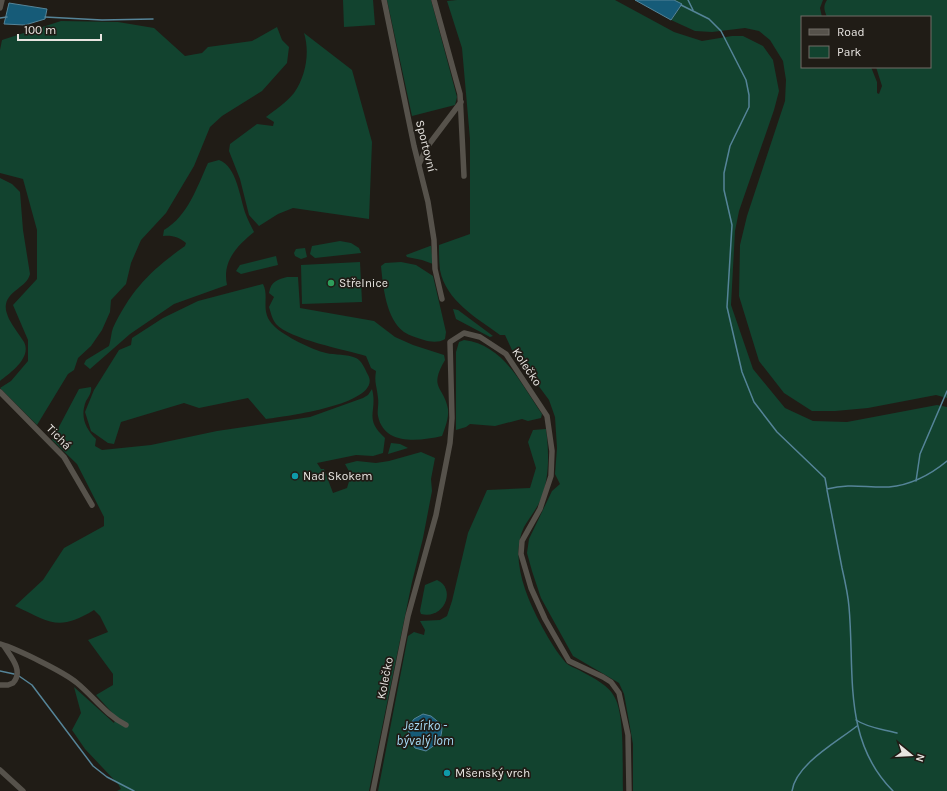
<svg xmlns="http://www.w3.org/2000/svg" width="947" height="791" font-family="Karla,sans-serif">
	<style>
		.green { fill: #12432f }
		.water { fill: #165b78; stroke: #558498 }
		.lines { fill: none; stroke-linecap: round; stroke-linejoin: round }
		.stream { stroke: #558498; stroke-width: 1.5 }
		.street { stroke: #56524b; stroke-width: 5.5 }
		.leisure-dot { fill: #2e9e5b; stroke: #201c16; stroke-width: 1.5 }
		.culture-dot { fill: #0f9aa8; stroke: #201c16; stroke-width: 1.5 }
		.labels { text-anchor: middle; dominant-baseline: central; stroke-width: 3.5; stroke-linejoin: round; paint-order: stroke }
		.street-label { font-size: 12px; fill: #e8e5e1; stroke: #201c16 }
		.poi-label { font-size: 12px; fill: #e8e5e1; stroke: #201c16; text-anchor: start }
		.water-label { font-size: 13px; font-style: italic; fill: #a7dcf8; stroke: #201c16 }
	</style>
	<rect width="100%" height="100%" fill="#201c16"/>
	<g class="green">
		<polygon points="343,0 373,0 375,25 344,27"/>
		<polygon points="387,0 431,0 457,97 455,105 412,116"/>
		<path d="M457 0H615L674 32 702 41 732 36H743L763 46 773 60 779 91 774 110 739 211 735 231 731 305 753 369 785 408 813 421 847 422 937 405 947 407V791H633V744L624 694 619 683 573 656 541 598 532 571 527 553 529 539 552 491 560 484 555 474 557 448 555 417 549 400 512 350 505 335H500C477 318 446 301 440 270 439 262 439 253 439 245L470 234V139L462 48 447 1Z"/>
		<path d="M674 0H823L820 8 822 17H802V67H871L877 82V93L879 94 882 86 876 67H930V17H827C824 10 823 6 827 0H947V398L936 395 868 408 835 411H812L784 393 759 361 739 296 740 245 747 216 785 101 786 80 783 61 770 40 759 31 745 28 712 32 695 31 671 20 682 5Z"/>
		<polygon points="61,21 118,22 154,28 185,56 202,53 208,47 252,41 277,27 282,40 289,47 287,63 262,91 222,116 210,127 194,166 166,213 141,240 131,263 126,284 111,300 110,312 102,330 91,346 78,358 74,370 68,374 37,425 0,388 11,381 28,361 28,340 13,305 37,279 37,230 23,179 0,173 0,50 2,40"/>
		<path d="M304 33 352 70 372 142 369 219 293 208 278 214 259 226 249 215 240 179 229 151 230 144 257 124 273 126 274 122 266 117C275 110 287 102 294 93 306 76 310 52 304 33Z"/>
		<path d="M219 160C237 166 240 199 246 215 248 220 251 226 254 232 237 246 222 261 227 285L174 304 130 334 90 369 84 364 86 360 109 346C111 340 111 333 113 328 131 290 151 270 185 246L186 243C179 237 172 235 163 236L164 230C188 216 197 187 208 163Z"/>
		<path d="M0 178 12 184 20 192 23 230 30 274C27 287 9 290 6 304 5 310 7 314 9 319 13 327 19 334 24 342 32 358 10 373 0 381Z"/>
		<polygon points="340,241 351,243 359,248 361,253 315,258 310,254 312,246"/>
		<polygon points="430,246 431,246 433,264 422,260 407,257 406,255"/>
		<polygon points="305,248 307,257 301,259 295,256 294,253 296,249"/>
		<polygon points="276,256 278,265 241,274 236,271 240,265"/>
		<polygon points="360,262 362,302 302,304 301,265"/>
		<path d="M401 262 416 265 433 276 446 332 445 339C439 343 430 342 424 340 418 338 410 336 404 332 386 319 383 286 381 266L385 263Z"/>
		<path d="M287 277H298L300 308 374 321 395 337 413 345 444 355 445 360C428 389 444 386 448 409 449 418 445 428 442 436 420 441 384 446 378 416 377 411 379 404 378 398 377 386 374 383 376 371L371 368 366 356C346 350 289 339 276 324 272 319 271 313 269 307L274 297 269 293C271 281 277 280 287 277Z"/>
		<path d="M263 284C270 298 259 311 274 326 284 336 313 350 326 353 335 355 347 354 356 358 362 361 365 369 368 375 384 404 283 417 266 419L248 398 199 408 184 403 121 422 114 444 108 443 91 431 85 412 94 390 119 350 131 345 132 338 163 318 198 301Z"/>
		<polygon points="453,309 458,310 493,336 490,337 456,319"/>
		<path d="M464 340C504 345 521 384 542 414L541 418 528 421 522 419 495 426 470 424 466 427 456 430V352L459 342Z"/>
		<path d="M91 387C92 392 89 396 86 401 80 416 85 428 96 439L95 446 102 450 151 445 217 431 310 417 363 398 368 395 372 389C378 412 363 418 385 438L383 453 373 456 356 455 317 463 321 469H324L333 493 347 488 351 475 345 464 357 461 376 463 389 461 421 452 435 458 431 479 432 491 423 538 412 582 369 791H117L121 789 118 784 85 749 72 730 81 713 74 687 114 723 116 717 96 695 113 685V674L88 640 108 632 100 616 94 610C58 632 50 622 15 606L43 580 64 548 104 526V517L77 464 52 440 79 389Z"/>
		<path d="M546 429C549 451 550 479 540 501 536 510 529 518 524 527 515 546 518 568 525 589 532 610 551 646 566 663 569 666 575 668 579 670 593 678 610 685 616 700 625 721 622 767 623 791H378L408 636 414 632 424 635 425 630 420 621 440 620 447 616 452 601 468 533 487 490 530 488 536 468 528 442 533 430Z"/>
		<polygon points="391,443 400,444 408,448 388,454"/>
		<path d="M437 580C457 589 444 620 421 614L420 611 425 585Z"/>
	</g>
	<g class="water">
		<polygon points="635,0 674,0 682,4 671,20"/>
		<polygon points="9,3 47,9 45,19 25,25 4,24"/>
		<path d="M423 714 431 716 442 725C442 741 438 743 426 751L415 748 410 740 408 727 414 719Z"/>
	</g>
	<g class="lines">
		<g class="stream">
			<polyline points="688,0 693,10"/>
			<path d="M681 5 709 19 721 31 746 80 749 95V107L730 146 724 173V190L732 225 727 307 742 372 754 402 777 432 825 478 827 489C851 483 866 488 889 487 910 485 930 475 947 461"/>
			<polyline points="45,17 102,20 153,19"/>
			<polyline points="0,18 7,17"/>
			<polyline points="916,481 920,454 947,391"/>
			<path d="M827 490C832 516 837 542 842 568 845 581 848 594 849 607 855 672 842 740 893 791"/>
			<polyline points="0,671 14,674"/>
			<polyline points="19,676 32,685 93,766 107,777 134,791"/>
			<path d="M856 720C868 728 882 729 897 733"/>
			<path d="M792 791C796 764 837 742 857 726"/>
		</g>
		<g class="street">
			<polyline points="384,0 414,146 428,202 434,240 435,269 442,299"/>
			<polyline points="434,0 460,94 464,176"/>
			<polyline points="0,8 2,0"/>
			<polyline points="419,164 427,147 461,102"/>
			<polyline points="0,392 64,457 92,505"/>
			<path d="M0 644C17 649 64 672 77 683 94 697 106 715 126 725"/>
			<path d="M0 685H8L13 683C24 671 11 657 4 646"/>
			<polyline points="0,770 23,791"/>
			<polyline points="373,791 408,616 436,515 450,443 452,418 450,342 464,333 480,337 506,354 547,416 552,451 551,476 540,509 522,541 521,554 531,588 545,619 569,661 603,677 611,682 619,693 628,735 629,791"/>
		</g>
	</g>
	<circle class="leisure-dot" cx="331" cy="283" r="4"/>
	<g class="culture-dot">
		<circle cx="295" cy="476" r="4"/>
		<circle cx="447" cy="773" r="4"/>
	</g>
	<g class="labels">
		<g class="street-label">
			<text transform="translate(426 146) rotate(76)">Sportovní</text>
			<text transform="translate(527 367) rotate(56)">Kolečko</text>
			<text transform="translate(59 437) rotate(46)">Tichá</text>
			<text transform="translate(385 678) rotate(-79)">Kolečko</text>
		</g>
		<g class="poi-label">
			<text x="339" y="283">Střelnice</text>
			<text x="303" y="476">Nad Skokem</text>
			<text x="455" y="773">Mšenský vrch</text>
		</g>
		<g class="water-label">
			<text x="425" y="725">Jezírko -<tspan x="425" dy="15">bývalý lom</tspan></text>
		</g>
	</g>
	<rect x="801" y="16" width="130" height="52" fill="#201c16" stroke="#706c67"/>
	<rect x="809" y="29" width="20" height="6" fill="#56524b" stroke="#706c67"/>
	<text x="837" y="36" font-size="12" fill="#e8e5e1">Road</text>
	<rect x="809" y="46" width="20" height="12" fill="#12432f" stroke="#706c67"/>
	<text x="837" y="56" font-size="12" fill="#e8e5e1">Park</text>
	<g transform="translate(911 755) rotate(108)" stroke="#201c16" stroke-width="3" paint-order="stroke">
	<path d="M0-3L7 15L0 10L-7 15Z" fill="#e8e5e1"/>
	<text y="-6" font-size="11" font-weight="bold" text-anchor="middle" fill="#e8e5e1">N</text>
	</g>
	<path d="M18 34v6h83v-6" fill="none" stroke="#e8e5e1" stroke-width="2"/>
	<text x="24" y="34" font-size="12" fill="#e8e5e1" stroke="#201c16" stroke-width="3" paint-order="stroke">100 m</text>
</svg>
